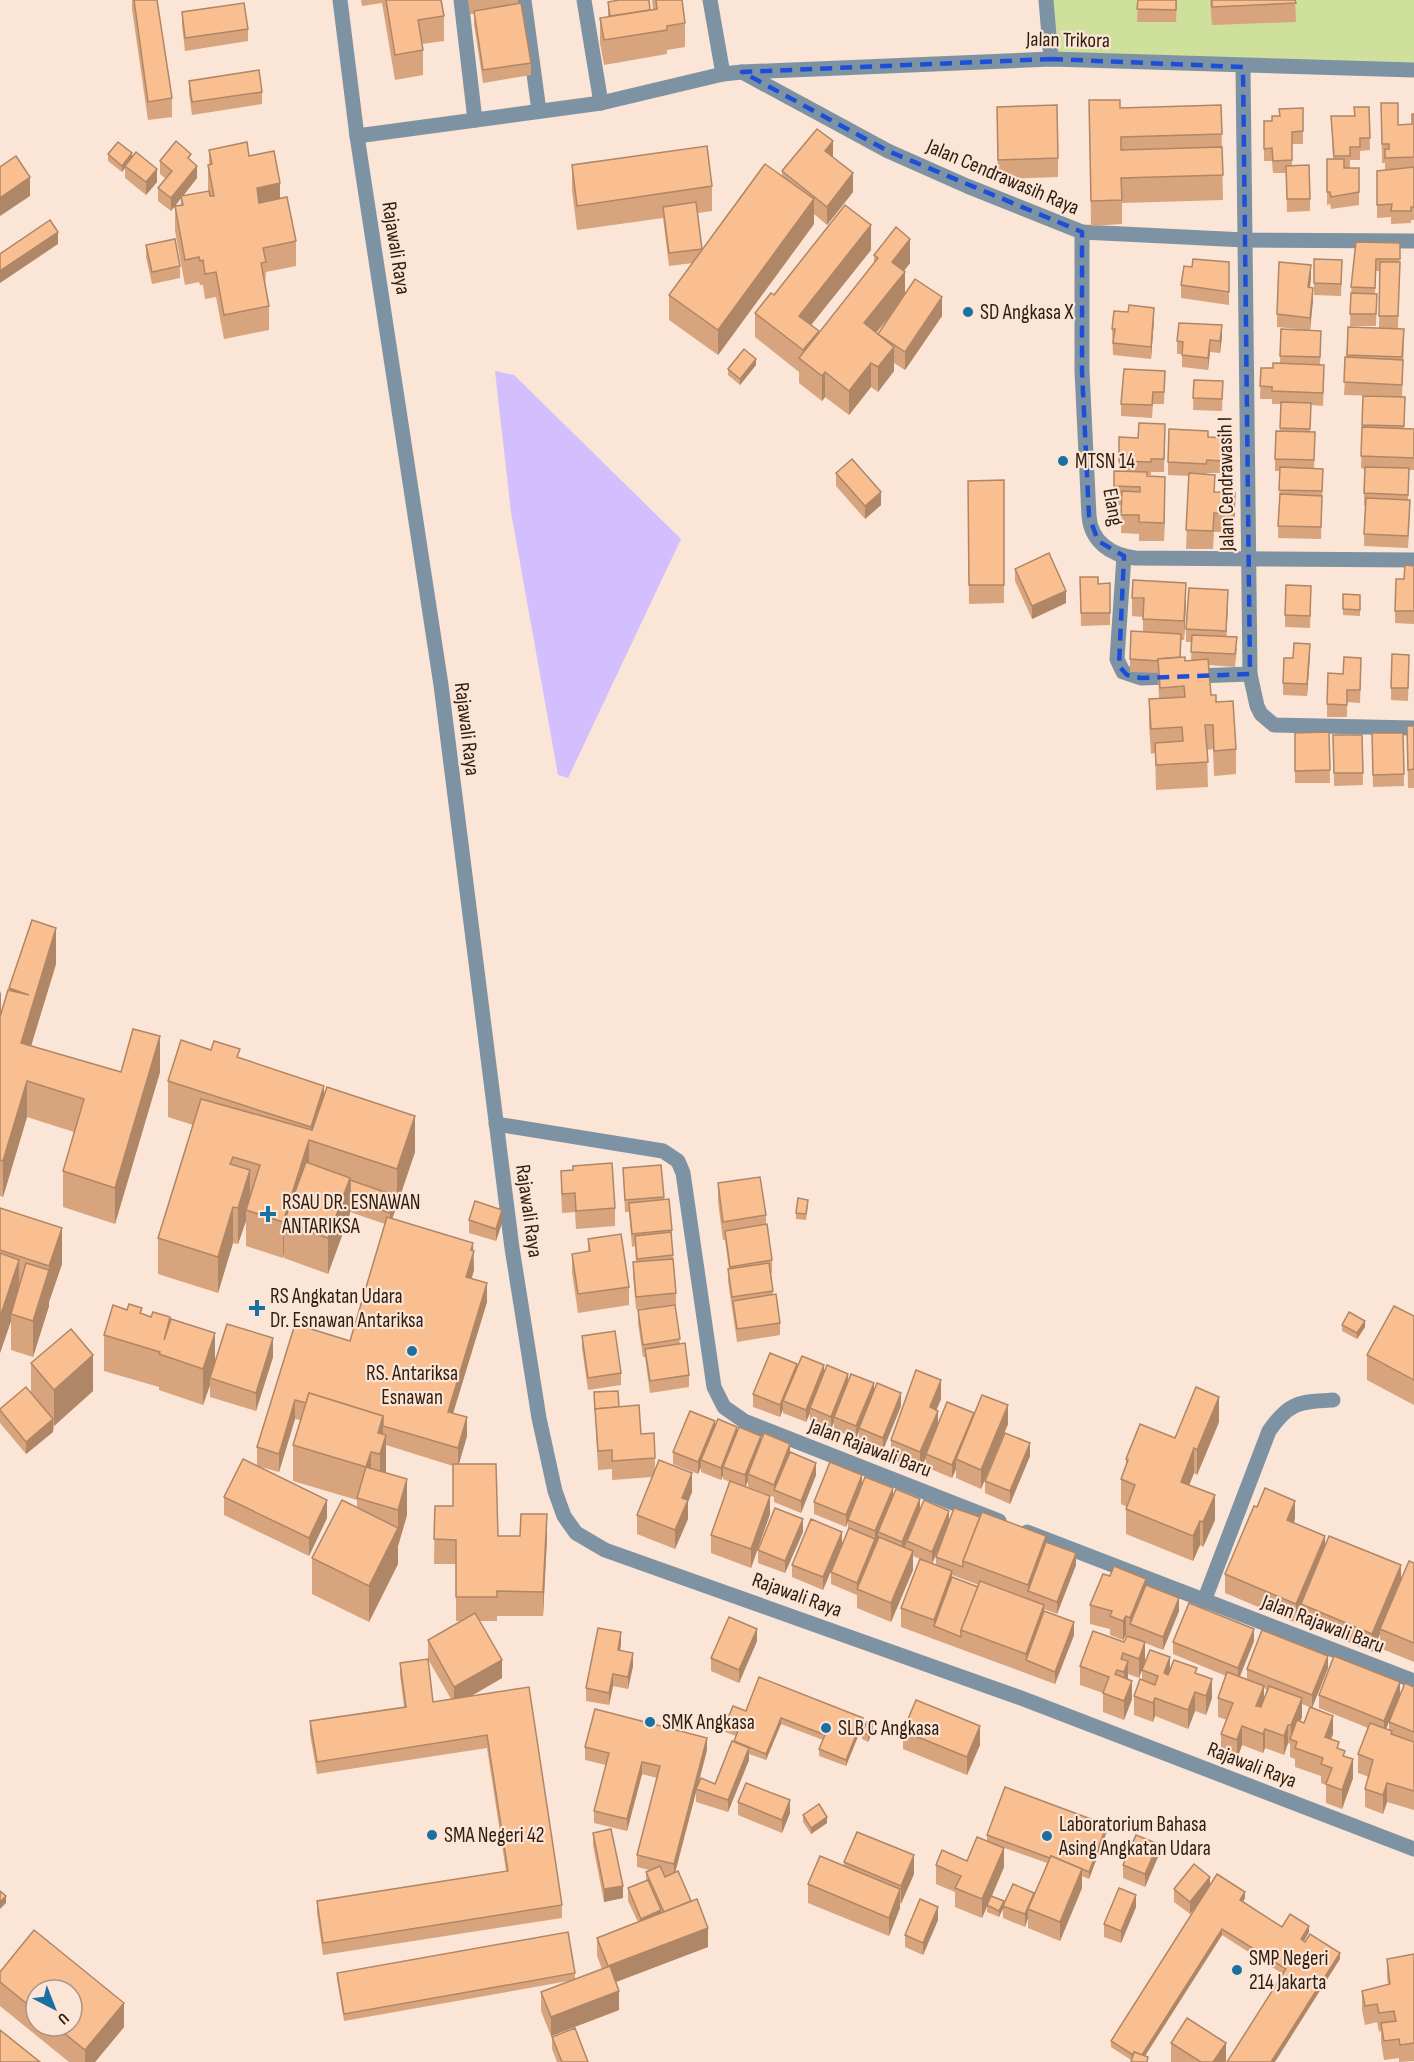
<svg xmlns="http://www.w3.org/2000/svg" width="1414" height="2062" font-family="'Sofia Sans Condensed',sans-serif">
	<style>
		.green { fill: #cfe09c }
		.water { fill: #d3befe }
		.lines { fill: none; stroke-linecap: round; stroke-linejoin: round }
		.street { stroke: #7d93a3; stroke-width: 15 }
		.wall { fill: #d7a47d; fill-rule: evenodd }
		.shaded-wall { fill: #af8666 }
		.building { fill: #fabf91; stroke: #af8666; stroke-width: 1.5 }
		.marked { fill: none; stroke: #1d4ed8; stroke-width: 4.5; stroke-dasharray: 12 8; stroke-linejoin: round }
		.poi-dot { fill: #1a70a0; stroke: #fae5d6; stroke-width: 2 }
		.labels { text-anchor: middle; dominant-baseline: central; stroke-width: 4.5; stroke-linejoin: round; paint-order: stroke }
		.street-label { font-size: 21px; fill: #301d0e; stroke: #fae5d6 }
		.poi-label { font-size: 21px; fill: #301d0e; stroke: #fae5d6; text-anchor: start }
	</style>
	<rect width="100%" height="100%" fill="#fae5d6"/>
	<polygon class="green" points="1044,0 1414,0 1414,69 1051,59"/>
	<polygon class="water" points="495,371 514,375 681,539 568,778 558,775 511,512"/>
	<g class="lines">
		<g class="street">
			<polyline points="340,0 357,136 441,685 512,1248 539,1418 555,1491 564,1516 576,1533 605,1550 1021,1698 1414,1849"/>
			<polyline points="461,0 475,120"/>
			<polyline points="524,0 539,111"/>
			<polyline points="584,0 601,103"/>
			<polyline points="710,0 723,74"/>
			<polyline points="1046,0 1051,59"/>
			<polyline points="1243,67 1250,674 1257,706 1261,714 1274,725 1414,728"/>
			<polyline points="742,72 888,151 967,186 1082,232 1245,240 1414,241"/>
			<polyline points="357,136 601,103 723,74 742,72 1051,59 1414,70"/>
			<path d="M1082 232V371L1089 516C1091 541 1110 555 1135 558L1414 560"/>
			<polyline points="1124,556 1117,659 1123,672 1141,678 1250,674"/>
			<polyline points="496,1124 663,1151 678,1161 683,1173 714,1387 724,1407 744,1421 999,1521"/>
			<polyline points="1027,1532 1414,1681"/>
			<path d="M1204 1601 1269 1431C1289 1402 1299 1402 1333 1400"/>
		</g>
	</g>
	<g class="wall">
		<polygon points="132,0 157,0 172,98 172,117 148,120 132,9"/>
		<polygon points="361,0 441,0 444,16 444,41 422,44 423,50 423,75 395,80 382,3 362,6"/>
		<polygon points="468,0 518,0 518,4 531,63 531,75 483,83 474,24 474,14 470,14"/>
		<polygon points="652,0 682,0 685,23 685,47 667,50 667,54 604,65 600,43 600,18 608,17 608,2 650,10 653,9"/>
		<polygon points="1138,0 1177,0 1176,22 1137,22"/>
		<polygon points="1210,0 1295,0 1296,22 1212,25"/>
		<polygon points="182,12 248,29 248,41 185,51 182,25"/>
		<polygon points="189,81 262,92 262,104 192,115 189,93"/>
		<polygon points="1089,100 1120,108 1221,105 1223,200 1122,203 1122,224 1091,226"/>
		<polygon points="1381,103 1398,125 1412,124 1414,114 1414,220 1411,220 1411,223 1391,224 1391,217 1377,218 1377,171 1385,170 1385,163 1382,163"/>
		<polygon points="997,107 1058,158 1058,177 998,179"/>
		<polygon points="1369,107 1370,150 1360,151 1360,160 1350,160 1350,168 1359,168 1359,205 1331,209 1330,204 1327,205 1327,159 1333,159 1331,116 1354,116"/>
		<polygon points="1303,108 1303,144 1292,144 1292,165 1310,199 1310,211 1287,212 1286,173 1273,173 1272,161 1264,161 1264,121 1272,121 1279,116"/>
		<polygon points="209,150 249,156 280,199 296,241 296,266 266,272 265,287 269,306 269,330 224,339 216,297 205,299 203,285 200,285 199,282 185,285 175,231 175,206 181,205 181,198 171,211 158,201 158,188 166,179 160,174 160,161 191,161 197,178 183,196 208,191 208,165 209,165"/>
		<polygon points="108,154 157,182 146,195 125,178 125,168 122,172 108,161"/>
		<polygon points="833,157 853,192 827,225 814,214 814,224 718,355 669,320 669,295 693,263 669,266 663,218 577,230 572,190 572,165 712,186 712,211 698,213 702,250 782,177 782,171"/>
		<polygon points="1356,242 1400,243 1398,329 1379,328 1380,271 1376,271 1375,294 1377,294 1376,326 1350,326 1351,293"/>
		<polygon points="146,245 180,266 180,278 152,284 146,257"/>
		<path d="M871 250 811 325 819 334 874 264V255L910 263 904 271 905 294 942 316 905 370 894 363V371L878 392 871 387 849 415 825 397 822 401 799 383V372L755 337V313L774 295ZM892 312 878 334 876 332Z"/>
		<polygon points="1314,259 1342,273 1341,296 1314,295"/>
		<polygon points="1229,262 1229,305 1181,298 1181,285 1192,267"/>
		<polygon points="1311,278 1310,287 1313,300 1310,330 1321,343 1320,365 1324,378 1323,406 1311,405 1310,432 1315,445 1314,469 1323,469 1321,539 1278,538 1280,471 1275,471 1275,459 1280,431 1281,404 1272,404 1272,399 1260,399 1261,368 1273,368 1280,364 1281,329 1308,330 1277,327 1277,314"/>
		<polygon points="1154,320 1151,359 1113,355 1112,329"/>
		<polygon points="1348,327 1404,342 1402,397 1405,410 1404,429 1414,429 1414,470 1409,470 1408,500 1410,513 1408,548 1364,546 1365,506 1364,505 1364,469 1361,468 1362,425 1381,396 1344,395"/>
		<polygon points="1222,337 1220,353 1210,352 1208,370 1182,367 1182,354 1177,354 1177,341"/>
		<polygon points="756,365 740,385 728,375 728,369"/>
		<polygon points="1165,371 1164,404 1153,404 1152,418 1121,416 1121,404"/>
		<polygon points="1194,380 1223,381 1222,411 1193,410"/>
		<polygon points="1165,436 1164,472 1151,472 1151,475 1147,475 1147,476 1165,496 1164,541 1139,541 1139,534 1121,533 1122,505 1114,505 1114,486 1119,471 1119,437 1138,438"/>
		<polygon points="1208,437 1224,450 1224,473 1207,473 1206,474 1215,492 1235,511 1234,532 1214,532 1213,549 1186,549 1189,476 1168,475 1168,462"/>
		<polygon points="836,473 881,505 865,519 836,486"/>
		<polygon points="1004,480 1004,603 969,604 968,481"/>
		<polygon points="1414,566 1414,624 1395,623 1395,611 1404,579"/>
		<polygon points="1015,569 1066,603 1032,619 1015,581"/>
		<polygon points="1080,577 1098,584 1110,583 1110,625 1081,626"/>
		<polygon points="1343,594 1360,595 1360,616 1343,615"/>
		<polygon points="1132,598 1186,602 1184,640 1181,640 1181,657 1185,661 1191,661 1192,642 1186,642 1186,629 1228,602 1226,636 1237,649 1235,667 1209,665 1211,695 1216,702 1236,749 1236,774 1214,776 1213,749 1207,750 1208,787 1156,790 1155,753 1151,754 1149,724 1149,699 1159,699 1158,673 1130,672 1130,659 1143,632 1143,617 1132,616"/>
		<polygon points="1311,599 1310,628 1285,627 1285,615"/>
		<polygon points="1310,656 1307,696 1283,695 1283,683 1293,658"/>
		<polygon points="1409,668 1408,701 1391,700 1391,688"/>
		<polygon points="1361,670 1360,703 1347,702 1347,717 1327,717 1327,704 1343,674"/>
		<polygon points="1407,726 1414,726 1414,788 1408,788"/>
		<polygon points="1329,732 1330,783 1295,783 1295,733"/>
		<polygon points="1372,733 1403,733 1404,786 1373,787"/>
		<polygon points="1333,735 1362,735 1363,785 1334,786"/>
		<polygon points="56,964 31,1046 121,1072 160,1072 115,1224 63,1207 63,1171 74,1132 27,1117 3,1197 0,1196 0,990 1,1014 9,988"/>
		<path d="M211 1050 240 1058 324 1096 415 1152 397 1205 396 1204V1208L392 1219 473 1251 474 1270 472 1278 487 1302 453 1413 467 1436 459 1464 498 1536 547 1538 543 1616H497V1621H480L502 1678 471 1696 562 1905V1918L323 1955 317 1913V1901L506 1871 487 1748 317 1774 310 1734V1721L404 1707 400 1675V1663L428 1659V1640L461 1621H456V1564H434L435 1506H453V1466L386 1445 385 1473 407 1515 398 1546V1564L369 1622 312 1594V1558L357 1508V1500L293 1481V1445L300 1420 295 1419 279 1472 257 1466 327 1518 309 1556 224 1515V1497L257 1465V1447L295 1324 350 1341 385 1224 350 1212 328 1274 284 1258V1253L283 1258 246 1246V1221L238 1244 233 1243 218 1293 158 1274V1238L193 1125 168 1117V1081ZM428 1659 451 1699 433 1702Z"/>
		<polygon points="661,1165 664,1199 672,1230 672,1243 676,1293 676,1305 675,1306 680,1344 689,1375 689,1387 650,1393 645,1357 643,1357 638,1323 638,1310 663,1307 636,1309 633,1275 633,1262 636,1262 635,1246 632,1247 629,1212 625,1212 623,1168"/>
		<polygon points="573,1170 615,1208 615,1226 576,1229 575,1212 562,1213 561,1190 561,1171"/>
		<polygon points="718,1183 766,1215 766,1224 772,1260 772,1273 771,1273 773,1294 780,1323 780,1335 737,1342 728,1281 729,1269 725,1240 723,1240 718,1202"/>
		<polygon points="808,1206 806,1220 796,1219 796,1213"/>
		<polygon points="0,1208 62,1264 49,1302 49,1306 33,1357 11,1350 11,1321 0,1353"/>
		<polygon points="469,1220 502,1223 496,1241 469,1233"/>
		<polygon points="588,1239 629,1287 629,1305 578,1313 572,1272 572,1254 588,1252"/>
		<polygon points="1414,1316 1414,1405 1367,1380 1367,1355"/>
		<polygon points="170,1322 215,1361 273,1357 256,1411 210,1397 210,1385 203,1405 159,1390 159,1387 104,1371 104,1335"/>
		<polygon points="1342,1325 1365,1327 1357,1339 1342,1331"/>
		<polygon points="582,1336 621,1373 621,1385 588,1390 582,1348"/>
		<polygon points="31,1363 93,1391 54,1426 53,1432 26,1454 0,1423 0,1409 31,1392"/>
		<polygon points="797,1368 824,1372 874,1392 901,1406 883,1450 859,1440 859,1431 856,1439 834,1429 834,1422 831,1429 810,1420 810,1413 806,1422 783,1413 783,1409 780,1417 753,1407 753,1394"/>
		<polygon points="594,1392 619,1407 641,1434 655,1458 655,1470 692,1492 688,1502 688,1519 675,1549 637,1534 637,1515 652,1477 612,1480 612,1469 598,1470"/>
		<polygon points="941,1399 936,1410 938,1425 974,1416 1008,1424 981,1489 956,1478 956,1469 952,1478 926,1467 926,1458 920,1470 891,1459 891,1440"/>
		<polygon points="1219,1422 1197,1475 1194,1473 1189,1485 1215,1520 1203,1547 1200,1545 1193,1561 1126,1534 1126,1509 1127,1507 1121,1504 1121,1479 1126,1467 1126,1459 1175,1438"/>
		<polygon points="715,1426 737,1432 790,1452 816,1475 801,1513 774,1502 774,1496 774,1497 748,1487 748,1481 745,1487 770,1514 751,1568 711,1553 711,1535 730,1482 723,1479 723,1475 721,1480 701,1472 701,1467 698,1474 673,1464 673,1452"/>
		<polygon points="1030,1456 1010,1504 985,1493 985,1481"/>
		<path d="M862 1485 893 1495 920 1509 949 1521 1046 1542 1076 1565 1057 1614 1044 1609V1611L1074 1635 1055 1684 901 1627V1608L920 1559 913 1556V1570L891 1622 857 1608V1595L831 1584V1572L837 1557 823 1590 792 1577V1565L842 1544 848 1530V1523L846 1527 814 1514V1502ZM937 1552 936 1557V1565L932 1564ZM952 1575 979 1585 978 1587 952 1577Z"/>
		<polygon points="1295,1519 1294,1522 1325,1545 1401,1580 1414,1563 1414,1662 1380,1648 1380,1634 1372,1652 1301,1623 1301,1612 1296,1623 1225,1593 1225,1574"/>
		<polygon points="803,1532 785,1573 758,1563 758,1550"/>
		<polygon points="1110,1576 1146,1585 1179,1611 1163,1650 1145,1643 1145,1661 1139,1678 1128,1674 1128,1679 1132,1699 1124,1720 1103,1712 1103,1693 1080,1685 1080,1666 1124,1642 1140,1641 1126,1635 1123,1640 1110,1635 1110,1629 1090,1624 1090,1605"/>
		<polygon points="757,1641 739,1683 711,1671 711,1658"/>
		<path d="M1254 1641 1240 1677 1247 1679V1669L1328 1668 1312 1708 1302 1704V1717L1300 1721 1333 1734 1331 1739 1345 1756 1353 1778 1342 1809 1326 1803V1785L1321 1783V1776L1295 1767V1759L1290 1757V1744L1288 1743 1284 1755 1265 1748 1263 1753 1242 1745 1237 1759 1221 1753V1734L1227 1720 1218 1717V1698L1226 1676 1173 1654V1642ZM1264 1688 1267 1690 1264 1700Z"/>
		<polygon points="621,1644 620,1651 633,1666 628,1689 613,1686 609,1705 586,1701 586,1688"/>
		<polygon points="1142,1670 1170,1670 1197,1674 1212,1698 1206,1715 1195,1711 1188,1729 1155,1716 1153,1722 1134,1715 1134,1696 1142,1680"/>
		<polygon points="1414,1687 1414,1810 1387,1802 1383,1814 1365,1807 1365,1789 1369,1777 1358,1773 1358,1754 1368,1728 1319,1708 1319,1695 1400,1694 1386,1729 1389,1730 1389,1722"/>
		<polygon points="746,1711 863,1724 846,1766 819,1756 819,1749 823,1740 781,1724 766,1760 749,1754 749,1760 728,1812 696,1802 696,1791 675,1872 708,1947 616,1982 619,2010 551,2036 541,2011 541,1992 574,1980 344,2021 337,1979 337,1973 575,1973 575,1980 602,1969 597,1956 597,1938 638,1922 628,1901 628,1888 646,1881 646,1872 649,1870 637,1867 637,1855 657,1778 642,1774 627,1831 594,1823 594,1811 606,1765 585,1760 585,1747 707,1750 698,1785 715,1784 736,1736 725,1732 725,1725"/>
		<polygon points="873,1731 868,1742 862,1739 862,1732"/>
		<polygon points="903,1731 980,1745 967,1775 903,1749"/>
		<polygon points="738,1802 790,1813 782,1833 738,1815"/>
		<polygon points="803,1815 827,1823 811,1834 803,1822"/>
		<path d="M1107 1831 1089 1879 1082 1876V1888L1060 1941 1028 1928V1918L1025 1927 1003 1918V1907L999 1917 987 1912V1906L982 1918 955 1907V1892L936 1884V1865L967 1861 987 1841V1835ZM988 1842 1047 1863 1034 1896 1004 1905 992 1896 1004 1867Z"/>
		<polygon points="593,1833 623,1898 604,1902 593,1845"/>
		<polygon points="1158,1857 1145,1887 1123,1878 1123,1865"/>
		<polygon points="844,1862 914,1874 900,1904 900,1908 889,1936 808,1903 808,1884 844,1866"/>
		<polygon points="1210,1886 1245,1898 1243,1902 1282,1927 1309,1932 1304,1941 1340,1959 1283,1974 1222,1935 1145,2056 1148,2062 1131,2060 1111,2047 1111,2041 1198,1904 1190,1914 1174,1902 1174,1889"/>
		<polygon points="1136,1907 1121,1943 1104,1937 1104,1924"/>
		<polygon points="938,1920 923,1955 905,1947 905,1935"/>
		<polygon points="1414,1954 1414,2061 1399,2062 1399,2058 1384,2060 1381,2042 1381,2031 1379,2032 1377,2022 1365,2025 1362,2010 1362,1991 1388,1985 1387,1977 1387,1959"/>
		<path d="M0 1972 124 2027 95 2062H69L0 2006ZM36 1990 72 2026H36Z"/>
		<polygon points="552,2037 588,2062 557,2062 552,2049"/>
		<polygon points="1171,2043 1226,2061 1225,2062 1171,2062"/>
	</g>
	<g class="shaded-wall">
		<polygon points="833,141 833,160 825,151"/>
		<polygon points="132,153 132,159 125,166 125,168 122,172 122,166"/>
		<polygon points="197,166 197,178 171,211 171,198"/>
		<polygon points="157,169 157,182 146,195 146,182"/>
		<polygon points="853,173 853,192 827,225 827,207"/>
		<polygon points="30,177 30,196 0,216 0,198"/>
		<polygon points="280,183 280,208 257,213 257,188"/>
		<polygon points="814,199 814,224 718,355 718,330"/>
		<polygon points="871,225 871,250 799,340 799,316"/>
		<polygon points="58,232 58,244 0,283 0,271"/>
		<polygon points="910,239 910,263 892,286 892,262"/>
		<polygon points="1311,265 1311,278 1308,300 1308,287"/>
		<polygon points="905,272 905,297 864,348 864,323"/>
		<polygon points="1313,288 1313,300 1310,330 1310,318"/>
		<polygon points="942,297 942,316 905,370 905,352"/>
		<polygon points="1154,308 1154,320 1151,359 1151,347"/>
		<polygon points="1222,325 1222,337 1220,353 1220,341"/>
		<polygon points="819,331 819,355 803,361 803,350"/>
		<polygon points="1210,340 1210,352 1208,370 1208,358"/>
		<polygon points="894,347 894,371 878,392 878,367"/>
		<polygon points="756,359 756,365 740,385 740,379"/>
		<polygon points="871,363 871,387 849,415 849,391"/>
		<polygon points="825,372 825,397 822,401 822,376"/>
		<polygon points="1165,477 1165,496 1164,541 1164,523"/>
		<polygon points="881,492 881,505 865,519 865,506"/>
		<polygon points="1235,493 1235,511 1234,532 1234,514"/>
		<polygon points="1186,583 1186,602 1184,640 1184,621"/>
		<polygon points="1228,590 1228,602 1226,644 1226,631"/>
		<polygon points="1066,591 1066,603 1032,619 1032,606"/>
		<polygon points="1310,644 1310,656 1307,696 1307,684"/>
		<polygon points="56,928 56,964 21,1079 21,1043"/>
		<polygon points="1,991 1,1027 0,1030 0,994"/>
		<polygon points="160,1036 160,1072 115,1224 115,1188"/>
		<polygon points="27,1081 27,1117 3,1197 3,1161"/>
		<polygon points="324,1086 324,1122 311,1140 311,1127"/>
		<polygon points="415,1116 415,1152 397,1205 397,1169"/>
		<polygon points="309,1140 309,1176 284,1222 284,1253 283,1258 283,1222"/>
		<polygon points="250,1170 250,1206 246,1210 246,1221 238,1244 238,1208"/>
		<polygon points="350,1178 350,1214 328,1274 328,1238"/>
		<polygon points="396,1196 396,1208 390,1225 390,1213"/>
		<polygon points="233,1207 233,1243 218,1293 218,1257"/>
		<polygon points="502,1210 502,1223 496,1241 496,1229"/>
		<polygon points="62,1228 62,1264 49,1302 49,1266"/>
		<polygon points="473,1243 474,1270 466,1295 466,1277 471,1250"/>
		<polygon points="19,1260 19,1296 11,1314 11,1321 0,1353 0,1317"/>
		<polygon points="49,1270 49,1306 33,1357 33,1321"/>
		<polygon points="487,1283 487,1302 448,1430 448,1412"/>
		<polygon points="1365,1321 1365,1327 1357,1339 1357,1333"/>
		<polygon points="215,1333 215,1369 210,1378 210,1385 203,1405 203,1369"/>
		<polygon points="273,1338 273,1357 256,1411 256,1393"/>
		<polygon points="93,1355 93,1391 54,1426 54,1390"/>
		<polygon points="797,1364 797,1376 783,1401 783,1409 780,1417 780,1405"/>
		<polygon points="824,1365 824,1378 810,1408 810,1413 806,1422 806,1410"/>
		<polygon points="848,1374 848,1386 834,1417 834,1422 831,1429 831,1417"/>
		<polygon points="941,1380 941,1399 930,1426 930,1407"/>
		<polygon points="874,1383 874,1395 859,1428 859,1431 856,1439 856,1426"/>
		<polygon points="901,1393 901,1406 883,1450 883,1438"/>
		<polygon points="1219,1397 1219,1422 1197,1475 1197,1450"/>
		<polygon points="295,1400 295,1419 279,1472 279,1454"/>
		<polygon points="1008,1405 1008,1424 981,1489 981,1470"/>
		<polygon points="938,1411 938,1429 926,1454 926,1458 920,1470 920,1452"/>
		<polygon points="974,1413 974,1426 956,1459 956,1469 952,1478 952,1465"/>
		<polygon points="383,1416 383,1443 386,1435 386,1471 380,1490 380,1454 378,1433"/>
		<polygon points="467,1417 467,1436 458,1467 458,1448"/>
		<polygon points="53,1419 53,1432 26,1454 26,1442"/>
		<polygon points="715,1421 715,1434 701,1460 701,1467 698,1474 698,1462"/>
		<polygon points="737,1427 737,1440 723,1467 723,1475 721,1480 721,1468"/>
		<polygon points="761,1436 761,1448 748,1474 748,1481 745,1488 745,1475"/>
		<polygon points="1030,1443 1030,1456 1010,1504 1010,1491"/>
		<polygon points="790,1444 790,1456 774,1490 774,1497 774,1485"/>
		<polygon points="1194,1448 1194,1473 1181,1506 1181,1482"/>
		<polygon points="371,1452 371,1488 366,1467"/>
		<polygon points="816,1463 816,1475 801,1513 801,1501"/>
		<polygon points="692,1473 692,1492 688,1502 688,1519 675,1549 675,1530 682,1498"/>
		<polygon points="862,1475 862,1488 848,1520 846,1527 846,1515"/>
		<polygon points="407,1479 407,1515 398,1546 398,1510"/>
		<polygon points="893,1488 893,1500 878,1532 878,1538 875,1544 875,1531"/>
		<polygon points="1215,1495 1215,1520 1203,1547 1203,1522"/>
		<polygon points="770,1496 770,1514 751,1568 751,1549"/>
		<polygon points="920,1499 920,1511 907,1541 902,1555 902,1542"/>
		<polygon points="327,1500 327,1518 309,1556 309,1538"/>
		<polygon points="1295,1501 1295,1519 1287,1538 1287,1520"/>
		<polygon points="949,1511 949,1523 932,1564 932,1552"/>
		<polygon points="547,1514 547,1538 543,1616 543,1592"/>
		<polygon points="803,1519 803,1532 785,1573 785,1561"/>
		<polygon points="1200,1521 1200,1545 1193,1561 1193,1536"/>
		<polygon points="398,1528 398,1564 369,1622 369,1586"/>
		<polygon points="842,1532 842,1544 823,1590 823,1577"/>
		<polygon points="1046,1536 1046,1554 1028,1591 1028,1585"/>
		<polygon points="1325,1536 1325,1554 1301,1604 1301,1612 1296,1623 1296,1604"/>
		<polygon points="875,1539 875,1551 857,1589 857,1595 857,1583"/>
		<polygon points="913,1551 913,1570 891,1622 891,1603"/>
		<polygon points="1076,1553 1076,1565 1057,1614 1057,1602"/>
		<polygon points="1401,1565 1401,1584 1380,1629 1380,1634 1372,1652 1372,1634"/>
		<polygon points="952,1571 952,1590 934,1626 934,1620"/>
		<polygon points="1146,1579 1146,1597 1130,1624 1130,1618"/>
		<polygon points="1179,1598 1179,1611 1163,1650 1163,1637"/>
		<polygon points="1044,1605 1044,1624 1026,1660 1026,1654"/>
		<polygon points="1126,1616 1126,1635 1123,1640 1123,1621"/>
		<polygon points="1074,1622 1074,1635 1055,1684 1055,1672"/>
		<polygon points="757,1629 757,1641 739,1683 739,1670"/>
		<polygon points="1254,1629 1254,1641 1238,1680 1238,1668"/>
		<polygon points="621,1632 621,1644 618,1663 618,1650"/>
		<polygon points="1145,1642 1145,1661 1139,1678 1139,1659"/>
		<polygon points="633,1653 633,1666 628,1689 628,1677"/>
		<polygon points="1328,1656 1328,1668 1312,1708 1312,1695"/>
		<polygon points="1170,1657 1170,1676 1164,1673"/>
		<polygon points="502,1660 502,1678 454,1706 454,1687"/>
		<polygon points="1128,1661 1128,1680 1124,1691 1124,1672"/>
		<polygon points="613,1674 613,1686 609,1705 609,1693"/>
		<polygon points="1212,1679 1212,1698 1206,1715 1206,1696"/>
		<polygon points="1132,1681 1132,1699 1124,1720 1124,1701"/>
		<polygon points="1400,1682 1400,1694 1384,1734 1384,1721"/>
		<polygon points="1264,1686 1264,1704 1256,1724 1256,1706"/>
		<polygon points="1195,1692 1195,1711 1188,1729 1188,1710"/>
		<polygon points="1155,1698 1155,1716 1153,1722 1153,1703"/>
		<polygon points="1302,1698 1302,1717 1293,1740 1291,1739 1291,1725"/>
		<polygon points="1333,1716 1333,1734 1325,1755 1325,1737"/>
		<polygon points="781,1718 781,1724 766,1760 766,1754"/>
		<polygon points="863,1718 863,1724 846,1766 846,1760"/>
		<polygon points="873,1724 873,1731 868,1742 868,1735"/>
		<polygon points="1288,1725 1288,1743 1284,1755 1284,1736"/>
		<polygon points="980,1726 980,1745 967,1775 967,1757"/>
		<polygon points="1242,1726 1242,1745 1237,1759 1237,1740"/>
		<polygon points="1265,1729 1265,1748 1263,1753 1263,1734"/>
		<polygon points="707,1738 707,1750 674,1877 674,1864"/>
		<polygon points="749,1748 749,1760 728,1812 728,1800"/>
		<polygon points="1353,1759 1353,1778 1342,1809 1342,1790"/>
		<polygon points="642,1762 642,1774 627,1831 627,1819"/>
		<polygon points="1387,1783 1387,1802 1383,1814 1383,1795"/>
		<polygon points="790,1800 790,1813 782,1833 782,1820"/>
		<polygon points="827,1817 827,1823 811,1834 811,1828"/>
		<polygon points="1107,1825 1107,1831 1089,1879 1089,1872"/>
		<polygon points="1158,1844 1158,1857 1145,1887 1145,1874"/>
		<polygon points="1004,1848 1004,1867 982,1918 982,1899"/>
		<polygon points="914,1855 914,1874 901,1904 901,1886"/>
		<polygon points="1082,1869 1082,1888 1060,1941 1060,1922"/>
		<polygon points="1210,1877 1210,1889 1190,1914 1190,1902"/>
		<polygon points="623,1886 623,1898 604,1902 604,1889"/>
		<polygon points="900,1889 900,1908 889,1936 889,1918"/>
		<polygon points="1245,1892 1245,1898 1240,1906 1240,1900"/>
		<polygon points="1034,1893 1034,1906 1028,1909 1028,1918 1025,1927 1025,1914"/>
		<polygon points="1136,1895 1136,1907 1121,1943 1121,1931"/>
		<polygon points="6,1896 6,1903 0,1909 0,1902"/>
		<polygon points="1004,1901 1004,1907 999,1917 999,1911"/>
		<polygon points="938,1907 938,1920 923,1955 923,1943"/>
		<polygon points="661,1910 661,1923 641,1931 641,1919"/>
		<polygon points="1309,1926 1309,1932 1301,1946 1301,1939"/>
		<polygon points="708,1928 708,1947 608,1985 608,1966"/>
		<polygon points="1222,1929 1222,1935 1141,2062 1140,2059"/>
		<polygon points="1340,1953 1340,1959 1275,2062 1271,2062"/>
		<polygon points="619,1991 619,2010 551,2036 551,2017"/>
		<polygon points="124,2003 124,2027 95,2062 85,2062 85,2050"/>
		<polygon points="1226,2043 1226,2061 1225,2062 1213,2062"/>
	</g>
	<g class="building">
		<polygon points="134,0 157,0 172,98 148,102"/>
		<polygon points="386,0 441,0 444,16 418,20 423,50 395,55"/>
		<polygon points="619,0 649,0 650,10 610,16 608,2"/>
		<polygon points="656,0 682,0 685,23 667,26 667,30 604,40 600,18 657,9"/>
		<polygon points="1138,0 1176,0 1176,10 1137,9"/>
		<polygon points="1212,0 1295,0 1296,3 1212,7"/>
		<polygon points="244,3 248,29 185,38 182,12"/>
		<polygon points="521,3 531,63 483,70 474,11"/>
		<polygon points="259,70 262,92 192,102 189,81"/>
		<polygon points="1089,100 1120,100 1120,108 1221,105 1222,134 1121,137 1121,150 1222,147 1223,175 1121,178 1122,200 1091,201"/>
		<polygon points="1381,103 1398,103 1398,125 1412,124 1412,114 1414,114 1414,157 1385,158 1385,149 1389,149 1389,144 1382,144"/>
		<polygon points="1057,105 1058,158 998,160 997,107"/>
		<polygon points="1354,107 1369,107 1370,138 1360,138 1360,147 1350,147 1350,156 1334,156 1331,116 1355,116"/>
		<polygon points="1303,108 1303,131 1292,132 1292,160 1273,161 1272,148 1264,149 1264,121 1272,121 1272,116 1280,116 1279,109"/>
		<polygon points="817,129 833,141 825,151 853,173 827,207 782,171"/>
		<polygon points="176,141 191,154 188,158 197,166 171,198 158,188 172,171 160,161"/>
		<polygon points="118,142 132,153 122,166 108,154"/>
		<polygon points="247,142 249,156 274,151 280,183 257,188 259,203 287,197 296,241 263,248 266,262 261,263 269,306 224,315 216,272 205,274 203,260 200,261 199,257 185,260 175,206 183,205 181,196 209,191 210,196 214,196 208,165 212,164 209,150"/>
		<polygon points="707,146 712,186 577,206 572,165"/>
		<polygon points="136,152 157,169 146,182 125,166"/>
		<polygon points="16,156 30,177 0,198 0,167"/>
		<polygon points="1327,159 1344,159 1344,168 1359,168 1359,192 1331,197 1330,192 1327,192"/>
		<polygon points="765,164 814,199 718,330 669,295"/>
		<polygon points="1309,165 1310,199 1287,199 1286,166"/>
		<polygon points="1414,167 1414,207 1411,207 1411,211 1391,211 1392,204 1377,205 1377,171"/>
		<polygon points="696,202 702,249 669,253 663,207"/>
		<polygon points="845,205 871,225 799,316 819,331 803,350 755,313 771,293 774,295"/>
		<polygon points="50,220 58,232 0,271 0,254"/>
		<polygon points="896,227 910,239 892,262 905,272 864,323 894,347 878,367 871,363 849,391 825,372 822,376 799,358 878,258 874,255"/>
		<polygon points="175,239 180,266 152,272 146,245"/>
		<polygon points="1356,242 1400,243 1400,259 1376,259 1375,288 1351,287"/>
		<polygon points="1193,259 1229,262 1229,292 1181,285 1184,266 1192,267"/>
		<polygon points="1314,259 1342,260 1341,284 1314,283"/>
		<polygon points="1279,262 1311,265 1308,287 1313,288 1310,318 1277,314"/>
		<polygon points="1380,262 1400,262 1398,316 1379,316"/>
		<polygon points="915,279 942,297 905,352 878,334"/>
		<polygon points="1351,293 1377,294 1376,314 1350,314"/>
		<polygon points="1129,305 1154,308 1151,347 1113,343 1115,329 1112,329 1114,311 1128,312"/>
		<polygon points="1179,323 1222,325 1220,341 1210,340 1208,358 1182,355 1183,342 1177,341"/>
		<polygon points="1348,327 1404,329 1402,357 1347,355"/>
		<polygon points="1281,329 1321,331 1320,357 1280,356"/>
		<polygon points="744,349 756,359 740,379 728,369"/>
		<polygon points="1345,357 1403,360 1402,385 1344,382"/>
		<polygon points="1273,363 1324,365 1323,393 1272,391 1272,387 1260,386 1261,368 1273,368"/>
		<polygon points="1124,369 1165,371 1164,392 1153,392 1152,405 1121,404"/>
		<polygon points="1194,380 1223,381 1222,399 1193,398"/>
		<polygon points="1363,396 1405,397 1404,426 1362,425"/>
		<polygon points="1281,402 1311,403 1310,429 1280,428"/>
		<polygon points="1139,423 1165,424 1164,459 1151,459 1151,462 1119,461 1119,437 1138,438"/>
		<polygon points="1362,427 1414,429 1414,458 1361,456"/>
		<polygon points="1169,429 1208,431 1208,437 1224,438 1224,461 1207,460 1206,464 1168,462"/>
		<polygon points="1276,431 1315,432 1314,460 1275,459"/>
		<polygon points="852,459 881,492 865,506 836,473"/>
		<polygon points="1280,467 1323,469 1322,491 1279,490"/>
		<polygon points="1365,467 1409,468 1408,495 1364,493"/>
		<polygon points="1114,471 1147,472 1147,476 1165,477 1164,523 1139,522 1139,515 1121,515 1122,491 1140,492 1140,487 1114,486"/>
		<polygon points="1189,473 1215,475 1214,492 1235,493 1234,514 1214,513 1213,531 1186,530"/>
		<polygon points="1004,480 1004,585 969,585 968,481"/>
		<polygon points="1280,494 1322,496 1321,527 1278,526"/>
		<polygon points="1366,498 1410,500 1408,536 1364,534"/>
		<polygon points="1049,553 1066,591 1032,606 1015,569"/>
		<polygon points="1405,565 1414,566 1414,611 1395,611 1396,579 1404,579"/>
		<polygon points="1080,577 1098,577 1098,584 1110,583 1110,613 1081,613"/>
		<polygon points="1133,580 1186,583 1184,621 1143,619 1144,598 1132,598"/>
		<polygon points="1286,585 1311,586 1310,616 1285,615"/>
		<polygon points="1189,588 1228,590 1226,631 1186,629"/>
		<polygon points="1343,594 1360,595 1360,610 1343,609"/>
		<polygon points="1131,631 1181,634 1180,657 1158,659 1158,661 1130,659"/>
		<polygon points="1192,635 1237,637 1235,654 1191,652"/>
		<polygon points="1294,643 1310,644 1307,684 1283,683 1284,658 1293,658"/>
		<polygon points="1392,654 1409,655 1408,688 1391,688"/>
		<polygon points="1185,657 1185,661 1208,659 1211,695 1216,695 1216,702 1233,701 1236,749 1214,751 1213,725 1205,725 1208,762 1156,765 1155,743 1183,741 1182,727 1151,729 1149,699 1185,697 1184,686 1160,688 1158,659"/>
		<polygon points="1344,657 1361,658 1360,690 1347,690 1347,705 1327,704 1328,673 1343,674"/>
		<polygon points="1407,726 1414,726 1414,769 1408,770"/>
		<polygon points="1329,732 1330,770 1295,771 1295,733"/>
		<polygon points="1372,733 1403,733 1404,774 1373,775"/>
		<polygon points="1333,735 1362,735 1363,773 1334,773"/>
		<polygon points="32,920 56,928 21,1043 121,1072 133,1029 160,1036 115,1188 63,1171 84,1099 27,1081 3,1161 0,1160 0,1017 8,990 29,995 9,988"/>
		<polygon points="181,1040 211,1050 214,1041 240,1049 237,1057 324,1086 311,1127 168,1081"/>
		<polygon points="327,1087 415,1116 397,1169 309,1140 283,1222 246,1210 260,1165 233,1157 230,1164 250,1170 238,1208 233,1207 218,1257 158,1238 201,1099 312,1130"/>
		<polygon points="306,1162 350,1178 328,1238 284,1222"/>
		<polygon points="612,1163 615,1208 576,1211 575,1193 562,1194 561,1171 573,1170 573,1166"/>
		<polygon points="661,1165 664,1197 625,1200 623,1168"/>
		<polygon points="760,1177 766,1215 723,1222 718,1183"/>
		<polygon points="350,1180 396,1196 390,1213 350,1200"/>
		<polygon points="798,1198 808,1200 806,1214 796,1213"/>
		<polygon points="669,1199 672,1230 632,1234 629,1203"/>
		<polygon points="475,1201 502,1210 496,1229 469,1220"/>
		<polygon points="0,1208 62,1228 49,1266 0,1250"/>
		<polygon points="387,1217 473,1243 471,1250 474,1251 466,1277 487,1283 448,1412 467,1417 458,1448 383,1426 383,1416 309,1393 306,1403 295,1400 279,1454 257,1447 295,1324 350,1341"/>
		<polygon points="767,1224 772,1260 730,1267 725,1231"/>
		<polygon points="671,1232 673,1255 637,1259 635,1236"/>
		<polygon points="621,1234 629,1287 578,1294 572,1254 590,1251 588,1239"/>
		<polygon points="0,1253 19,1260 0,1317"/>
		<polygon points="673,1259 676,1293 636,1297 633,1262"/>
		<polygon points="26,1263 49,1270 33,1321 11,1314"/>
		<polygon points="769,1263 773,1291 732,1297 728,1269"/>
		<polygon points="776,1294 780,1323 737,1329 733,1301"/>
		<polygon points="129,1304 142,1308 140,1313 151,1317 153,1312 170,1317 164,1340 171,1319 215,1333 203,1369 159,1354 160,1352 104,1335 113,1305 127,1310"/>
		<polygon points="675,1305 680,1339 643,1345 638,1310"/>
		<polygon points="1394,1306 1414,1316 1414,1380 1367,1355"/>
		<polygon points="1349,1312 1365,1321 1357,1333 1342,1325"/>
		<polygon points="227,1324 273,1338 256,1393 210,1378"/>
		<polygon points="71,1329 93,1355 54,1390 31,1363"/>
		<polygon points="615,1331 621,1373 588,1378 582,1336"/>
		<polygon points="685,1343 689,1375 650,1381 645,1349"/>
		<polygon points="770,1353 797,1364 780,1405 753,1394"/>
		<polygon points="802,1356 824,1365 806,1410 783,1401"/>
		<polygon points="827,1365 848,1374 831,1417 810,1408"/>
		<polygon points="916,1370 941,1380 930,1407 938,1411 920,1452 891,1440"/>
		<polygon points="851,1374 874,1383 856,1426 834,1417"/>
		<polygon points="877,1383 901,1393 883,1438 859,1428"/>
		<polygon points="26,1387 53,1419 26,1442 0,1410 0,1409"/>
		<polygon points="1196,1387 1219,1397 1197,1450 1194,1448 1181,1482 1215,1495 1203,1522 1200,1521 1193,1536 1126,1509 1135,1485 1121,1479 1128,1460 1126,1459 1140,1424 1175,1438"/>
		<polygon points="618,1391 619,1407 595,1409 595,1410 594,1392"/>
		<polygon points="309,1393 383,1416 378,1433 386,1435 380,1454 371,1452 366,1467 293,1445"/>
		<polygon points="982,1395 1008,1405 981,1470 956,1459"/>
		<polygon points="947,1402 974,1413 952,1465 926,1454"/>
		<polygon points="639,1405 641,1434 654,1433 655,1458 612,1461 612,1450 598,1451 595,1409"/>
		<polygon points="690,1411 715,1421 698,1462 673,1452"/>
		<polygon points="718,1419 737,1427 721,1468 701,1460"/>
		<polygon points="739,1427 761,1436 745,1475 723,1467"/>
		<polygon points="764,1433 790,1444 774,1485 748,1474"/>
		<polygon points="1005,1433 1030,1443 1010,1491 985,1481"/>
		<polygon points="790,1452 816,1463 801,1501 774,1490"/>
		<polygon points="243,1459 327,1500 309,1538 224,1497"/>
		<polygon points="659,1460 692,1473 682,1498 688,1500 675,1530 637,1515"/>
		<polygon points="830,1462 862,1475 846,1515 814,1502"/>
		<polygon points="453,1464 496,1464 498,1536 520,1536 521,1514 547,1514 543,1592 497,1591 497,1597 456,1597 456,1540 434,1539 435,1506 453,1506"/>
		<polygon points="366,1467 407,1479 398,1510 357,1498"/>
		<polygon points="865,1477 893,1488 875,1531 848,1520"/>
		<polygon points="730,1481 770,1496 751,1549 711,1535"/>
		<polygon points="1265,1488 1295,1501 1287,1520 1325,1536 1296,1604 1225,1574 1254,1506 1257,1507"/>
		<polygon points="896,1489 920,1499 902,1542 878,1532"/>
		<polygon points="342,1500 398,1528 369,1586 312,1558"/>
		<polygon points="924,1500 949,1511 932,1552 907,1541"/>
		<polygon points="775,1508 803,1519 785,1561 758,1550"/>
		<polygon points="954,1508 980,1517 963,1561 963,1567 936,1557"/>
		<polygon points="982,1512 1046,1536 1028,1585 963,1561"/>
		<polygon points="811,1519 842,1532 823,1577 792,1565"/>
		<polygon points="849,1528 875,1539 857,1583 831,1572"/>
		<polygon points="1329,1536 1401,1565 1372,1634 1301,1604"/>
		<polygon points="879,1537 913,1551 891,1603 857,1589"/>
		<polygon points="1046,1542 1076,1553 1057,1602 1028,1591"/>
		<polygon points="920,1559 952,1571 934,1620 901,1608"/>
		<polygon points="1409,1561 1414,1563 1414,1643 1380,1629"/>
		<polygon points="1114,1566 1146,1579 1130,1618 1126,1616 1123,1621 1110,1616 1112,1611 1090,1605 1103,1574 1110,1576"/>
		<polygon points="952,1577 978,1587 961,1630 961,1637 934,1626"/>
		<polygon points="980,1581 1044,1605 1026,1654 961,1630"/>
		<polygon points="1146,1585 1179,1598 1163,1637 1130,1624"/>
		<polygon points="1189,1603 1254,1629 1238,1668 1173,1642"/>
		<polygon points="1044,1611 1074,1622 1055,1672 1026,1660"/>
		<polygon points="475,1613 502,1660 454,1687 428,1640"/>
		<polygon points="729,1617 757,1629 739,1670 711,1658"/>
		<polygon points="598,1628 621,1632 618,1650 633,1653 628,1677 613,1674 609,1693 586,1688"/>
		<polygon points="1262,1630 1328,1656 1312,1695 1247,1669"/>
		<polygon points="1093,1631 1124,1642 1127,1636 1145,1642 1139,1659 1123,1653 1121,1659 1128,1661 1124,1672 1117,1670 1115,1674 1132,1681 1124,1701 1103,1693 1109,1677 1080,1666"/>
		<polygon points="1150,1650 1170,1657 1164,1673 1168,1675 1174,1660 1197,1668 1195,1673 1212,1679 1206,1696 1195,1692 1188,1710 1155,1698 1153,1703 1134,1696 1140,1679 1155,1685 1158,1676 1142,1670"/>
		<polygon points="1334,1656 1400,1682 1384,1721 1319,1695"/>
		<polygon points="428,1659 433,1702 529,1687 562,1905 323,1943 317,1901 508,1871 487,1735 317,1762 310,1721 406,1707 400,1663"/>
		<polygon points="1227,1672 1264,1686 1256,1706 1261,1707 1269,1686 1302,1698 1291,1725 1288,1725 1284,1736 1265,1729 1263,1734 1242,1726 1237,1740 1221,1734 1233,1703 1218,1698"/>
		<polygon points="759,1677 863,1718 846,1760 819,1749 825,1735 781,1718 766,1754 734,1741 738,1731 725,1725 733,1706 746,1711"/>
		<polygon points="1405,1683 1414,1687 1414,1732 1389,1722"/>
		<polygon points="916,1700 980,1726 967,1757 903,1731"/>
		<polygon points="1310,1707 1333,1716 1325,1737 1339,1742 1337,1748 1345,1751 1343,1756 1353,1759 1342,1790 1326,1784 1332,1768 1321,1764 1323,1758 1295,1748 1297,1742 1290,1739 1297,1720 1304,1723"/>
		<polygon points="595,1709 707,1738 674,1864 637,1855 660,1766 642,1762 627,1819 594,1811 609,1753 585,1747"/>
		<polygon points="867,1722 873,1724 868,1735 862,1732"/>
		<polygon points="1370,1723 1392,1731 1391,1734 1414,1742 1414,1791 1387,1783 1383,1795 1365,1789 1373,1760 1358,1754"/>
		<polygon points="732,1741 749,1748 728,1800 696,1789 701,1778 715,1784"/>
		<polygon points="746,1783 790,1800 782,1820 738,1802"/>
		<polygon points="1005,1787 1107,1825 1089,1872 1051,1856 1050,1858 987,1835"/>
		<polygon points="819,1804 827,1817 811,1828 803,1815"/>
		<polygon points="611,1829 623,1886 604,1889 593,1833"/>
		<polygon points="857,1832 914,1855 901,1886 844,1862"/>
		<polygon points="1136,1835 1158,1844 1145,1874 1123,1865"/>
		<polygon points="977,1837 1004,1848 982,1899 955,1888 961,1876 936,1865 942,1850 967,1861"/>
		<polygon points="820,1856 900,1889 889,1918 808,1884"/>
		<polygon points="1051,1856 1082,1869 1060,1922 1028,1909"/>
		<polygon points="1194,1864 1210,1877 1190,1902 1174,1889"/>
		<polygon points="660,1866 665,1877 678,1871 691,1901 664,1912 646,1872"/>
		<polygon points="1217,1874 1245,1892 1240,1900 1282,1927 1290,1914 1309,1926 1301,1939 1305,1942 1310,1934 1340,1953 1271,2062 1227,2062 1286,1969 1222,1929 1142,2055 1134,2052 1133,2055 1111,2041"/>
		<polygon points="648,1880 661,1910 641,1919 628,1888"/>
		<polygon points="1013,1884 1034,1893 1025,1914 1003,1906"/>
		<polygon points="1119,1888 1136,1895 1121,1931 1104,1924"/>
		<polygon points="0,1891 6,1896 0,1902"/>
		<polygon points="991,1896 1004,1901 999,1911 987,1905"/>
		<polygon points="697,1899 708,1928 608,1966 597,1938"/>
		<polygon points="920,1899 938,1907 923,1943 905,1935"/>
		<polygon points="34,1930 124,2003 85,2050 55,2026 72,2026 72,1990 36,1990 36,2011 0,1982 0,1972"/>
		<polygon points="568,1932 575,1973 344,2014 337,1973"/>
		<polygon points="1414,1954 1414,2043 1400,2045 1399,2039 1384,2041 1381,2023 1396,2021 1394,2011 1379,2013 1377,2004 1365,2006 1362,1991 1390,1984 1387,1959"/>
		<polygon points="610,1966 619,1991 551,2017 541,1992"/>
		<polygon points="1187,2018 1226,2043 1213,2062 1201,2062 1171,2043"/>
		<polygon points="575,2028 588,2062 562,2062 552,2037"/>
		<polygon points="0,2030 40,2062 0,2062"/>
		<polygon points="1134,2052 1148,2057 1147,2062 1131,2062"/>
	</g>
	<path class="marked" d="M1051 59 1243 67 1250 674 1141 678 1127 675 1119 666 1124 556 1098 541 1089 516 1082 371V232L888 151 742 72Z"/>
	<g class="poi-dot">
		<circle cx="968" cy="312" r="6"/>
		<circle cx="1063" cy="461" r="6"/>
		<path d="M265 1205h6v6h6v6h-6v6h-6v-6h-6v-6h6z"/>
		<path d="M254 1299h6v6h6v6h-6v6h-6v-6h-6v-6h6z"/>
		<circle cx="412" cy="1351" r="6"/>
		<circle cx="650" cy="1722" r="6"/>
		<circle cx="826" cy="1728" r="6"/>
		<circle cx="432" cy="1835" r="6"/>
		<circle cx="1047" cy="1836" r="6"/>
		<circle cx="1237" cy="1970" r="6"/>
	</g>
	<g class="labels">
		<g class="street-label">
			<text transform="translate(1068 40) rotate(1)">Jalan Trikora</text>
			<text transform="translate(1003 177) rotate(23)">Jalan Cendrawasih Raya</text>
			<text transform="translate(396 248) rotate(81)">Rajawali Raya</text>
			<text transform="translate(1226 484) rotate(-91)">Jalan Cendrawasih I</text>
			<text transform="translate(1113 507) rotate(80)">Elang</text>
			<text transform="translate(467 729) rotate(83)">Rajawali Raya</text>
			<text transform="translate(529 1211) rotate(82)">Rajawali Raya</text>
			<text transform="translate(870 1448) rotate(21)">Jalan Rajawali Baru</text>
			<text transform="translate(797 1595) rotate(20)">Rajawali Raya</text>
			<text transform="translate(1323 1624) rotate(21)">Jalan Rajawali Baru</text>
			<text transform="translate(1252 1765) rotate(21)">Rajawali Raya</text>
		</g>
		<g class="poi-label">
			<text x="980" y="312">SD Angkasa X</text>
			<text x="1075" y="461">MTSN 14</text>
			<text x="282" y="1202">RSAU DR. ESNAWAN<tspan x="282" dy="24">ANTARIKSA</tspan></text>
			<text x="270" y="1296">RS Angkatan Udara<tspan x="270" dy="24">Dr. Esnawan Antariksa</tspan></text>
			<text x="412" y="1373" text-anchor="middle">RS. Antariksa<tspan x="412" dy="24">Esnawan</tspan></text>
			<text x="662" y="1722">SMK Angkasa</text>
			<text x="838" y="1728">SLB C Angkasa</text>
			<text x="1059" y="1824">Laboratorium Bahasa<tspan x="1059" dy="24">Asing Angkatan Udara</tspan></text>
			<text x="444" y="1835">SMA Negeri 42</text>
			<text x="1249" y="1958">SMP Negeri<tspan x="1249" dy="24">214 Jakarta</tspan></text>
		</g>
	</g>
	<g transform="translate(54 2008) rotate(138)"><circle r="28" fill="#fae5d6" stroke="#a99586" stroke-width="1.5"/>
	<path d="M0-4.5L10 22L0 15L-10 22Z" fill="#1a70a0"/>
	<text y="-9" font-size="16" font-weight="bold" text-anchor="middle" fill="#301d0e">U</text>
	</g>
</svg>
